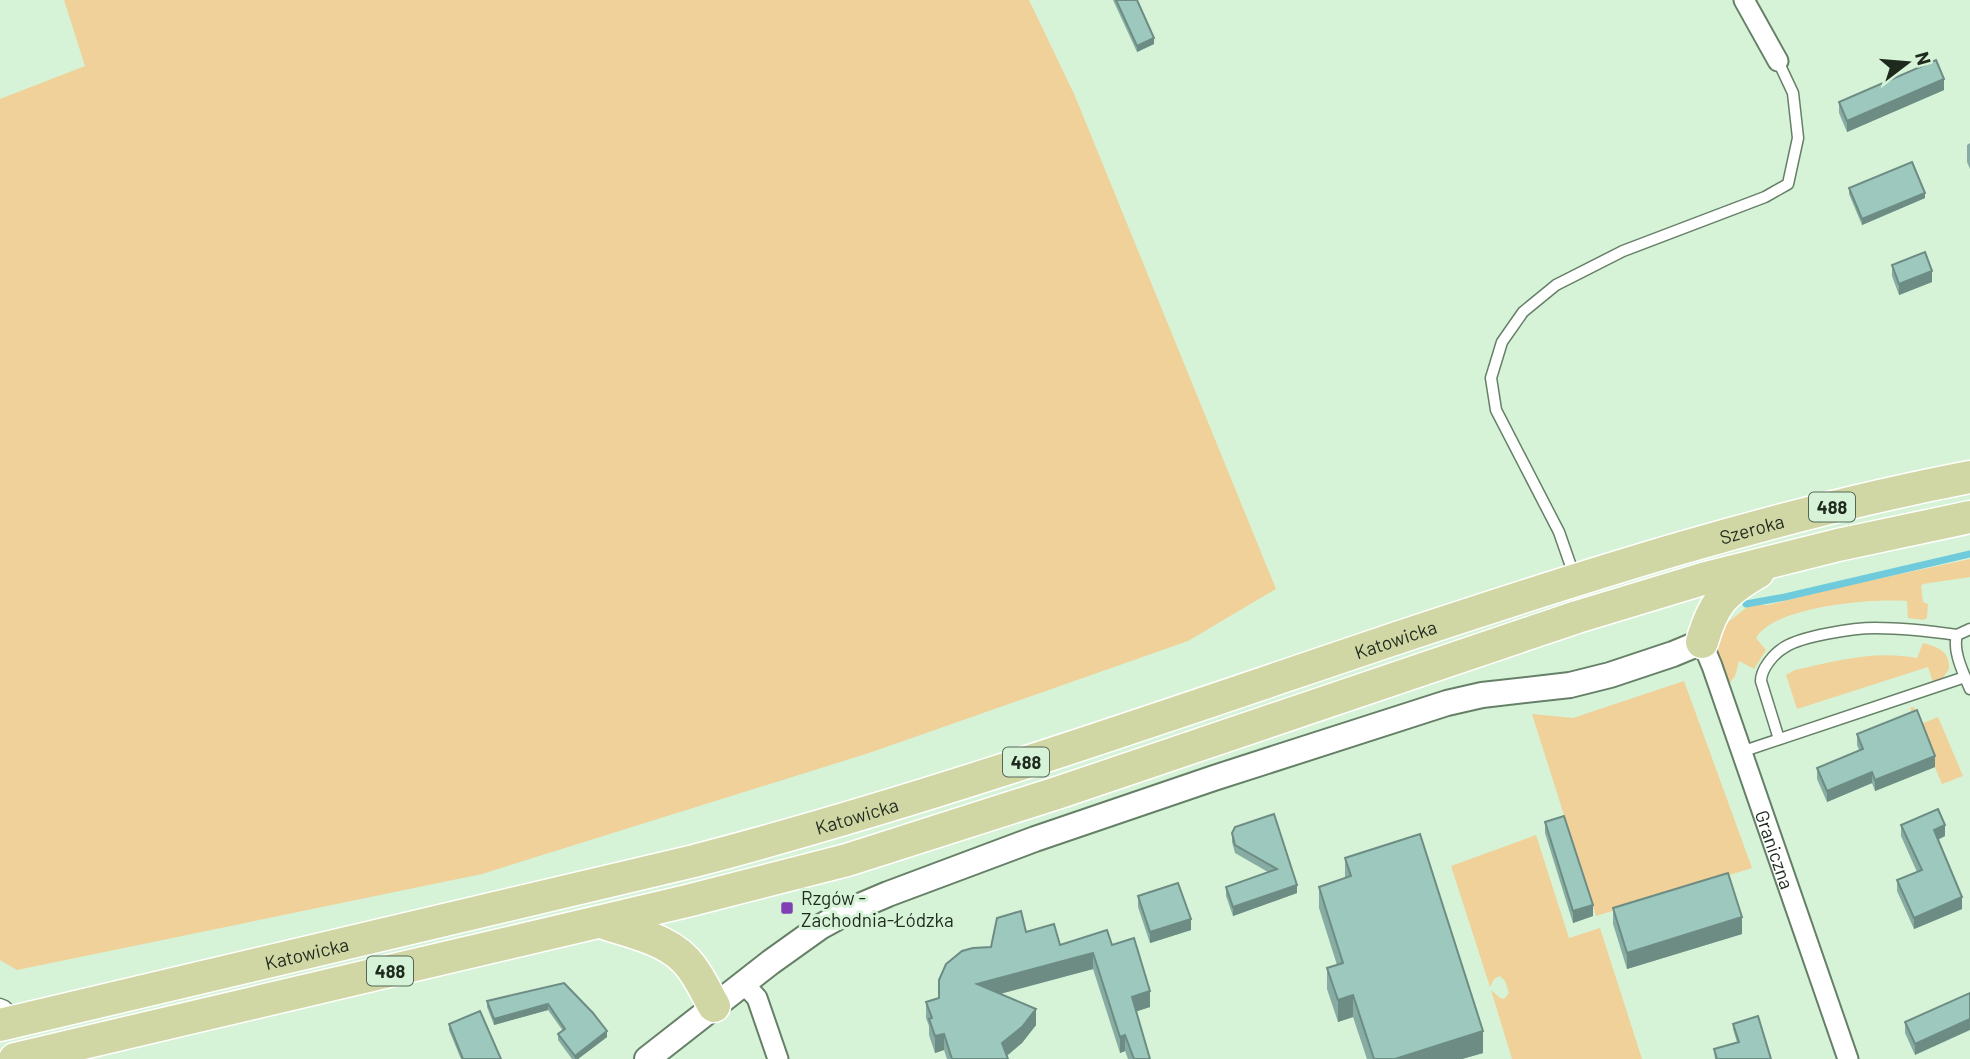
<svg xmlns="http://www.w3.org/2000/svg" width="1970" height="1059" font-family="Barlow,sans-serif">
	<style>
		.green { fill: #f0d199 }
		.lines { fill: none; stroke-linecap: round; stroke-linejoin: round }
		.stream { stroke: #6fcbdb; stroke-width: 7 }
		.service-casing { stroke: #668067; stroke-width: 13 }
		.minor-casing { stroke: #668067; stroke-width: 23 }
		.tertiary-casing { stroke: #668067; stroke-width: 28 }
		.primary-casing { stroke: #fff; stroke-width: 35 }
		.service { stroke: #fff; stroke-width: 10 }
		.minor { stroke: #fff; stroke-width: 19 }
		.tertiary { stroke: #fff; stroke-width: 24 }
		.primary { stroke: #d1d7a4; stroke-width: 32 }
		.wall { fill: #86aca3 }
		.shaded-wall { fill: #6d8c84 }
		.building { fill: #9cc8bd; stroke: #6d8c84; stroke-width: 2 }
		.poi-dot { fill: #803fb4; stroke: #d6f3d7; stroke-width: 2.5 }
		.labels { text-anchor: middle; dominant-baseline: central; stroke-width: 6; stroke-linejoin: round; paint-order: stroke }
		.shield { fill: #d6f3d7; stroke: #566656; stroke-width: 2 }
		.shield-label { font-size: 18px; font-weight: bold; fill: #1f2a1f }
		.street-label { font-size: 19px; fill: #1f2a1f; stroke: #d6f3d7 }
		.poi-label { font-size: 19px; fill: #1f2a1f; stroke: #d6f3d7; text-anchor: start }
	</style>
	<rect width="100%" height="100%" fill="#d6f3d7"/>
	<g class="green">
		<polygon points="64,0 1029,0 1075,96 1276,589 1188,641 869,753 482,874 17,970 0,960 0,99 85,66"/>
		<path d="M1970 559V577L1923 584 1921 586 1923 602 1928 604 1927 618 1923 620 1908 618 1907 601C1873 598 1774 606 1756 638L1766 650 1754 669 1739 661 1735 676 1728 685 1719 660 1715 632 1750 605H1768L1840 587Z"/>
		<path d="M1923 643C1938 647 1950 651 1949 669L1942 679 1933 682 1928 667 1797 709 1786 675 1795 670C1836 661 1875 650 1917 658Z"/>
		<polygon points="1684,681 1752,868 1596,916 1532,714 1573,718"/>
		<polygon points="1914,707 1921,724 1938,717 1963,776 1942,784 1910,708"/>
		<polygon points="1536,835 1569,938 1600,928 1642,1059 1512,1059 1491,990 1500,998 1504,999 1509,993 1505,981 1500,976 1494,979 1490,987 1451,866"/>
	</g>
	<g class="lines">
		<polyline class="stream" points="1746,604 1785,597 1970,554"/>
		<g class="service-casing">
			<g id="service">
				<polyline points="1574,575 1559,532 1496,410 1491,378 1502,342 1523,312 1556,285 1623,251 1765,197 1788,184 1798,138 1793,93 1778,61"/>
				<path d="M1970 629 1957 635C1952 651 1964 674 1970 689"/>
				<path d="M1779 739 1761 681C1761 669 1774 653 1785 647 1802 636 1854 628 1875 628 1903 628 1930 631 1957 635"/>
				<polyline points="1741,752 1965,677"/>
				<polyline points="0,1004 5,1006 15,1015"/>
			</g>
		</g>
		<g class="minor-casing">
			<g id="minor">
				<polyline points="1744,0 1778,61"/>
				<path id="s1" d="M1702 642 1712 666 1848 1059"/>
				<polyline points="744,984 757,998 778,1059"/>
			</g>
		</g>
		<g class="tertiary-casing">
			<polyline id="tertiary" points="647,1059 771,962 820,927 855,908 888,894 1035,839 1214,778 1447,703 1482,695 1570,685 1610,675 1673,654 1702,642"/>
		</g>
		<g class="primary-casing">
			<g id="primary">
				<path d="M1702 642C1713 604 1723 592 1758 572"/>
				<path d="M601 922C632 933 672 939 692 968 701 980 707 994 714 1006"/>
				<path id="s2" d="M0 1025 694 861C934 798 1168 715 1403 636 1590 574 1777 514 1970 477"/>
				<polyline points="15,1059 687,901 847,860 1060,792 1577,617 1706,578 1838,545 1970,517"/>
			</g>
		</g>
		<use href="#service" class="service"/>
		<use href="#minor" class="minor"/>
		<use href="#tertiary" class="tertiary"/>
		<use href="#primary" class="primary"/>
	</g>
	<g class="wall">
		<polygon points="1113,0 1137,0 1154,44 1137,52"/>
		<polygon points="1944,90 1847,132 1839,113 1839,102"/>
		<polygon points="1970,143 1970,169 1967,162 1967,145"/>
		<polygon points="1849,188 1925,198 1862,225 1849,194"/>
		<polygon points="1892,265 1932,282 1899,295 1892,276"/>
		<polygon points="1857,734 1935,767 1875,791 1872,783 1827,802 1817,779 1817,768 1859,750 1857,745"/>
		<polygon points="1274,814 1297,893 1233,916 1226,896 1226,887 1268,872 1235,853 1232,842 1232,833"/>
		<polygon points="1545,822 1593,916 1573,923 1545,833"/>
		<polygon points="1901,825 1945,836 1938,840 1962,909 1914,929 1897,891 1897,880 1917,872 1901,836"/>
		<polygon points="1345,858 1483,1053 1462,1059 1367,1059 1353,1017 1338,1022 1327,989 1327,968 1337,965 1319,908 1319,887 1345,878"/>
		<polygon points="1138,896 1191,930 1150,943 1138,907"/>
		<polygon points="1613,908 1742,934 1627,969 1613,924"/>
		<polygon points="1026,932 1060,945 1112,945 1150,1007 1136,1011 1150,1059 1128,1059 1125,1051 1120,1053 1093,969 1000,994 1036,1025 1022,1043 1007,1056 1008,1059 947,1059 944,1050 935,1053 929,1035 929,1026 926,1018 926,1002 939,998 991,947"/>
		<polygon points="564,983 607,1037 578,1059 572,1059 558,1040 558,1034 563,1031 548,1010 494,1025 487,1007 487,1001"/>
		<polygon points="1970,993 1915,1055 1905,1033 1905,1022"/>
		<polygon points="449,1024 501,1059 461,1059 449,1030"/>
		<polygon points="1733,1024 1771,1059 1715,1059 1714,1049 1737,1042 1733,1029"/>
	</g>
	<g class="shaded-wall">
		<polygon points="1154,38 1154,44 1137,52 1137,46"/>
		<polygon points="1944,79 1944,90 1847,132 1847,121"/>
		<polygon points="1925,193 1925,198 1862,225 1862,219"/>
		<polygon points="1932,271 1932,282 1899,295 1899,284"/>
		<polygon points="1935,756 1935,767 1875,791 1875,780"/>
		<polygon points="1872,772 1872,783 1827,802 1827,791"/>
		<polygon points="1945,825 1945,836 1934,841 1934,830"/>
		<polygon points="1297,885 1297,893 1233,916 1233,907"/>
		<polygon points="1962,897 1962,909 1914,929 1914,918"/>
		<polygon points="1593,905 1593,916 1573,923 1573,911"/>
		<polygon points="1742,917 1742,934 1627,969 1627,953"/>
		<polygon points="1191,919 1191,930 1150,943 1150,932"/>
		<polygon points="1093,953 1093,969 977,1000 977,984"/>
		<polygon points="1150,991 1150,1007 1132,1013 1132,997"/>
		<polygon points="1353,995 1353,1017 1338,1022 1338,1000"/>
		<polygon points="548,1004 548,1010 494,1025 494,1019"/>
		<polygon points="1036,1009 1036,1025 1022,1043 1002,1059 1002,1043"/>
		<polygon points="1970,1019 1970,1030 1915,1055 1915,1044"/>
		<polygon points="607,1031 607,1037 578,1059 575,1059 575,1056"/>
		<polygon points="1483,1031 1483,1053 1462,1059 1395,1059"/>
		<polygon points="944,1034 944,1050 935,1053 935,1036"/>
		<polygon points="1125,1035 1125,1051 1120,1053 1120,1037"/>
	</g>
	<g class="building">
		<polygon points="1116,0 1137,0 1154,38 1137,46"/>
		<polygon points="1936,60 1944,79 1847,121 1839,102"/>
		<polygon points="1912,162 1925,193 1862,219 1849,188"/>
		<polygon points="1925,252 1932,271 1899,284 1892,265"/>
		<polygon points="1917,710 1935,756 1875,780 1872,772 1827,791 1817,768 1863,749 1857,734"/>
		<polygon points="1938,809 1945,825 1934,830 1962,897 1914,918 1897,880 1922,870 1901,825"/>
		<polygon points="1274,814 1297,885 1233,907 1226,887 1277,869 1235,845 1232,833 1235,827"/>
		<polygon points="1564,816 1593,905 1573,911 1545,822"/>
		<polygon points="1420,834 1483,1031 1395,1059 1374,1059 1353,995 1338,1000 1327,968 1343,963 1319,887 1351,876 1345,858"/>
		<polygon points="1728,873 1742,917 1627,953 1613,908"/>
		<polygon points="1178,883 1191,919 1150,932 1138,896"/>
		<polygon points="1021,911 1026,932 1054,924 1060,945 1107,930 1112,945 1134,938 1150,991 1132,997 1150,1059 1134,1059 1125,1035 1120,1037 1093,953 977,984 1036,1009 1022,1027 1002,1043 1008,1059 952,1059 944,1034 935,1036 929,1019 932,1018 926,1002 939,998 939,980 946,964 962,951 973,948 991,947 997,918"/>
		<polygon points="564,983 593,1013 607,1031 575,1056 558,1034 565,1029 548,1004 494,1019 487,1001"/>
		<polygon points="1970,993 1970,1019 1915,1044 1905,1022"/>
		<polygon points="480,1011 501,1059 463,1059 449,1024"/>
		<polygon points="1758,1016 1771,1059 1717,1059 1714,1049 1739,1042 1733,1024"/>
	</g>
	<rect class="poi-dot" x="780" y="901" width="14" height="14" rx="3.5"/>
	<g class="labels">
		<g class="shield">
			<rect x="1809" y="492.5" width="46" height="29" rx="5"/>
			<rect x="1003" y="747.5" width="46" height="29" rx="5"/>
			<rect x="367" y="956.5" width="46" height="29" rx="5"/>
		</g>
		<g class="shield-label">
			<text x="1832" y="507">488</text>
			<text x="1026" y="762">488</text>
			<text x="390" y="971">488</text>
		</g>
		<g class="street-label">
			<text stroke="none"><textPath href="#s2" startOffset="1822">Szeroka</textPath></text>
			<text stroke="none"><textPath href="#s2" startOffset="1449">Katowicka</textPath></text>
			<text stroke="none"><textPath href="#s2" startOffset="882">Katowicka</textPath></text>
			<text stroke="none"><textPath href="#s1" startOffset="220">Graniczna</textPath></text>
			<text stroke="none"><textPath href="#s2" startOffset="315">Katowicka</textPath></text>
		</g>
		<g class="poi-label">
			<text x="801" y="897">Rzgów -<tspan x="801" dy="22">Zachodnia-Łódzka</tspan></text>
		</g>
	</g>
	<g transform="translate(1907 63) rotate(74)" stroke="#d6f3d7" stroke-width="5" paint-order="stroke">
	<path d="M0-5L12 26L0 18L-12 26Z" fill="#1f2a1f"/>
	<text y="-10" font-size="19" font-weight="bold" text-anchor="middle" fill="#1f2a1f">N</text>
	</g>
</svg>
